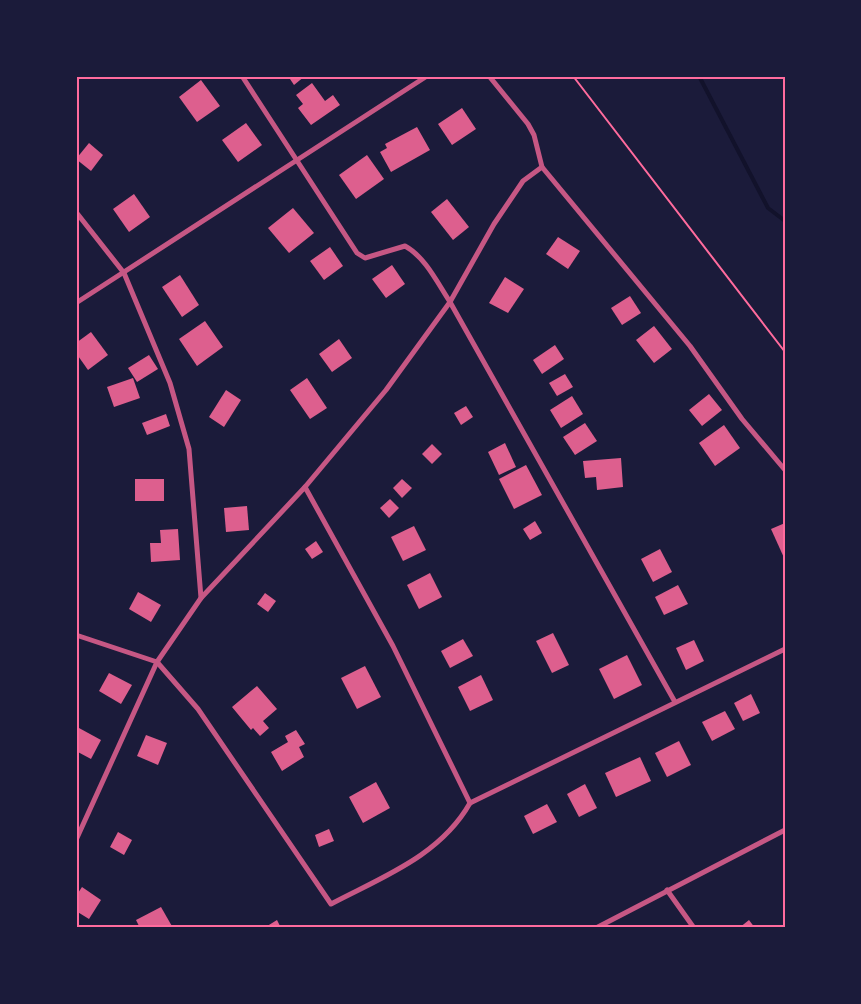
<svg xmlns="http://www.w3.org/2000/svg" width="861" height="1004" font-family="'Fira Sans',sans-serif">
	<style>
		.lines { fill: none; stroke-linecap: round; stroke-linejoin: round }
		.stream { stroke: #12122b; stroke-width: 4 }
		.building { fill: #dd5f8e }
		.path { stroke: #ff6b9d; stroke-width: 2 }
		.minor { stroke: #c65784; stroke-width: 5 }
		.neatline { fill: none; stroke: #ff6b9d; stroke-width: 2 }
	</style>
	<rect width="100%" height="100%" fill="#1b1b3a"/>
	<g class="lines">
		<polyline class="stream" points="699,76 768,208 785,221"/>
	</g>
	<g class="building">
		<polygon points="288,76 305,76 294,85"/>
		<polygon points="201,80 220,106 197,122 179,97"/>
		<polygon points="312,83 325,101 333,95 340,105 311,125 298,108 303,104 296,95"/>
		<polygon points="462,108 476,129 452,145 438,124"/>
		<polygon points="246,123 262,145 238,162 222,140"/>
		<polygon points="417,127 430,150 391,172 380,152 387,148 385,144"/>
		<polygon points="89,143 103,155 91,171 76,159"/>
		<polygon points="367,155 384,179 356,199 339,175"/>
		<polygon points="134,194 150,217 129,232 113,209"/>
		<polygon points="447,199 469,227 453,240 431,212"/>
		<polygon points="293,208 314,233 289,253 268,228"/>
		<polygon points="558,237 580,251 568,269 546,254"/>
		<polygon points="330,247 343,266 324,280 310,261"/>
		<polygon points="392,265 405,284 386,298 372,279"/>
		<polygon points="180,275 199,305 182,317 162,287"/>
		<polygon points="505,277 524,289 508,313 489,303"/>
		<polygon points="630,296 641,313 622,325 611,308"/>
		<polygon points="205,321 223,347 197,366 179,339"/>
		<polygon points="654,326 672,349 654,363 636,340"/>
		<polygon points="91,332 108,355 88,370 76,353 76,343"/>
		<polygon points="339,339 352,358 332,372 319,354"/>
		<polygon points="555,345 564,359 542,374 533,360"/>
		<polygon points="149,355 158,369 137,382 128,368"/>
		<polygon points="565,374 573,387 557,396 549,383"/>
		<polygon points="133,378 140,398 114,407 107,387"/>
		<polygon points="307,378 327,408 310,419 290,390"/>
		<polygon points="226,390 241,400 224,427 209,417"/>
		<polygon points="709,394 722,410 702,426 689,410"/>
		<polygon points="572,396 583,414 561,428 550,410"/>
		<polygon points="466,406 473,417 461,425 454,413"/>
		<polygon points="166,414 170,426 147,435 142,423"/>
		<polygon points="585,423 597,441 575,455 563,437"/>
		<polygon points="724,425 740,448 715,466 699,443"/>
		<polygon points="505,443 516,467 499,475 488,452"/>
		<polygon points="432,444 442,454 432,464 422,454"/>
		<polygon points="621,458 623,487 597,490 596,477 585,478 583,461"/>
		<polygon points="526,465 542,495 514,509 499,479"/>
		<rect x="135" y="479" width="29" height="22"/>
		<polygon points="402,479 412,488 402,498 393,488"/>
		<polygon points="390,499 399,508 389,518 380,508"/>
		<polygon points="247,506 249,530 226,532 224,508"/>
		<polygon points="535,521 542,533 530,540 523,529"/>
		<polygon points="785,523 785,560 771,529"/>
		<polygon points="414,526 426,550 403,561 391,537"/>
		<polygon points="178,529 180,560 151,562 150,543 161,543 160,530"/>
		<polygon points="316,541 323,552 312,559 305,549"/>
		<polygon points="660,549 672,572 653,582 641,559"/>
		<polygon points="430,573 442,597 419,609 407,585"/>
		<polygon points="678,585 688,604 664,615 655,597"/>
		<polygon points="138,592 161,605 151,622 129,609"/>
		<polygon points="265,593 276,601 268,612 257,604"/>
		<polygon points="553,633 569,665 552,673 536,641"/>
		<polygon points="463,639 473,656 450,668 441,651"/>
		<polygon points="694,640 704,661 686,670 676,648"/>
		<polygon points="627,655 642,685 614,699 599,669"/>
		<polygon points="365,666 381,697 357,709 341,678"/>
		<polygon points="109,673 132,685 121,704 99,691"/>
		<polygon points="481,675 493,700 470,711 458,687"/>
		<polygon points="257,686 277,709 263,721 269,728 260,736 253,728 251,730 232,707"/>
		<polygon points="751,694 760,713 743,721 734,703"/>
		<polygon points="725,711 735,729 712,741 702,722"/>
		<polygon points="79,728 101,740 91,759 76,751 76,734"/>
		<polygon points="296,730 305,744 299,747 304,757 282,771 271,752 288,742 285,736"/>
		<polygon points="146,735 167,743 158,765 137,756"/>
		<polygon points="679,741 691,765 667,777 655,753"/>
		<polygon points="640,757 651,781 616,797 605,773"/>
		<polygon points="376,782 390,808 363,823 349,797"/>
		<polygon points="585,784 597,808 579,817 567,794"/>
		<polygon points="547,804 557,822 533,834 524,816"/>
		<polygon points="329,829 334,841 319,847 315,835"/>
		<polygon points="118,832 132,840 124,855 110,847"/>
		<polygon points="82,887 101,900 89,919 76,911 76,896"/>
		<polygon points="161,907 173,928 140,928 136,920"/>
		<polygon points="277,920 281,928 264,928"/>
		<polygon points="749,920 755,928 739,928"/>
	</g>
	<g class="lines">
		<polyline class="path" points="573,76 785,352"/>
		<g class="minor">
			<path d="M242 76 357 253 365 258 405 246C425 257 437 282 450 302L675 702"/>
			<polyline points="489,76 528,124 534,135 542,167"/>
			<polyline points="76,212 124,273 170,383 189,449 201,598 157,662 76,840"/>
			<polyline points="76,303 427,76"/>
			<polyline points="305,487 386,390 450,302 494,224 523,181 542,167 690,346 742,419 785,470"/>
			<polyline points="201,598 305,487 393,646 470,803"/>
			<path d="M76 635 157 662 198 709 331 904C382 877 440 856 470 803"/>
			<polyline points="470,803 785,649"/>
			<polyline points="667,890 694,928"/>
			<polyline points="596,928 785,830"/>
		</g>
	</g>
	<rect width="861" height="1004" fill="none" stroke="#1b1b3a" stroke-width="155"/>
	<rect x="78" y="78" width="706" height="848" class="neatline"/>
</svg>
